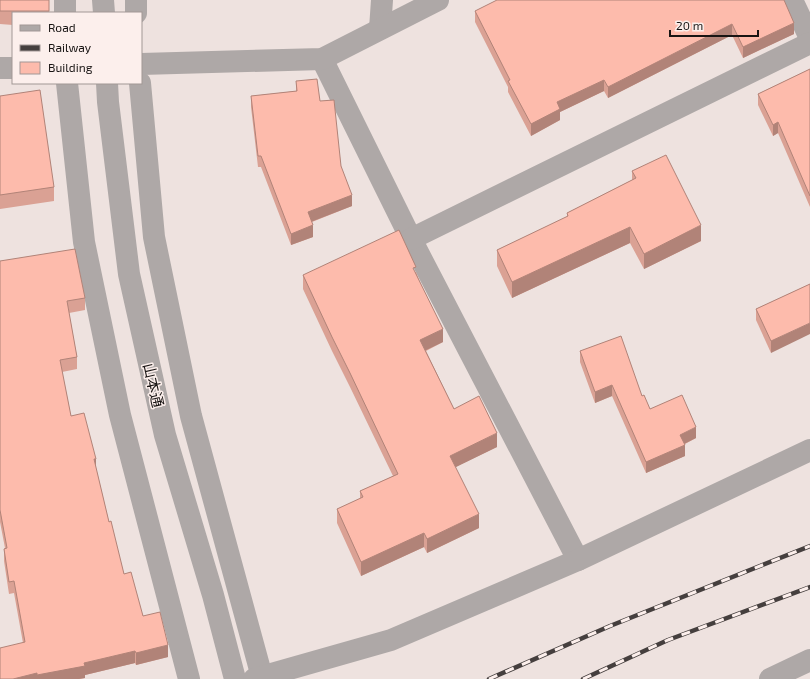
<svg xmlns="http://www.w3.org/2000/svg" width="810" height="679" font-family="'Exo 2','Noto Sans JP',sans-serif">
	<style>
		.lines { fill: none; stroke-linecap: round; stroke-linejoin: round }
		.minor { stroke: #aea8a7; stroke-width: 22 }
		.tertiary { stroke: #aea8a7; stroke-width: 22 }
		.rail-casing { stroke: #453f3e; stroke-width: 4.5 }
		.rail { stroke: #fcefec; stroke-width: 3; stroke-dasharray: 9; stroke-linecap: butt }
		.wall { fill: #daa194 }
		.shaded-wall { fill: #b18378 }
		.building { fill: #fdbbac; stroke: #b18378 }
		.labels { text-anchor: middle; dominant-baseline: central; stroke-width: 3; stroke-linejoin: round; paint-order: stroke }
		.street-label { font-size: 15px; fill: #181413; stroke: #fcefec }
	</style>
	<rect width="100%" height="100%" fill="#eee2df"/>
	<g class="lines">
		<g class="minor">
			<polyline points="65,0 65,13"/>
			<polyline points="136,0 136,13"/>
			<polyline points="792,0 810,38"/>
			<polyline points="380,29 382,0"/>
			<polyline points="322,59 411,239 578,560"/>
			<polyline points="141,64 322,59 438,0"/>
			<polyline points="0,68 13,68"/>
			<polyline points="67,83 84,242 120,415 189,679"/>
			<polyline points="140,83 154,237 191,416 262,677"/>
			<polyline points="411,239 810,43"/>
			<polyline points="770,679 810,660"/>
		</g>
		<g class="tertiary">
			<polyline points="103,0 104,13"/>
			<polyline points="107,83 108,102 129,274 165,435 213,595 235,679"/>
			<polyline points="254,679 391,640 578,560 810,450"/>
		</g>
		<g class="rail-casing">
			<g id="rail">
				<polyline points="489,679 610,626 810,546"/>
				<polyline points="583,679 668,640 810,587"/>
			</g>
		</g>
		<use href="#rail" class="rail"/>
	</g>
	<g class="wall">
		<polygon points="0,0 49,0 49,13 13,13 13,25 0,24"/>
		<polygon points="784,0 794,34 743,58 732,35 608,98 604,91 560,112 560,120 531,136 508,92 508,87 475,22 475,11"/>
		<polygon points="810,69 810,207 778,133 773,136 758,105 758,94"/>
		<polygon points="296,81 320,101 341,166 352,206 312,222 313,237 291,245 261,167 258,167 251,107 251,96 296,91"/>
		<polygon points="0,96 54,187 54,201 0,209"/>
		<polygon points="632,171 701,241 644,269 630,243 512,298 497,266 497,250 567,217 567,213 632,180"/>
		<polygon points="0,261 85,298 85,310 69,313 77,357 77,369 62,372 71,416 96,468 109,522 124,574 143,616 168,657 136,665 135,663 85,675 85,678 79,679 0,679 23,643 14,593 9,594 4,561 4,549 5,548 0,522"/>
		<polygon points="416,272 443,342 426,351 454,409 497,447 455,467 479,528 427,553 424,547 361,576 337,523 337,509 360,499 360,491 393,476 350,387 332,351 303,289 303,275"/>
		<polygon points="810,284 771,353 756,320 756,309"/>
		<polygon points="580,351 642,396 650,409 696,438 685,444 685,456 646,473 612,396 595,403 580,362"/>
	</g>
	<g class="shaded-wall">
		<polygon points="794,23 794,34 743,58 743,47"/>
		<polygon points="732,24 732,35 608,98 608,87"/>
		<polygon points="604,80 604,91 560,112 560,120 531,136 531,124 557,102"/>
		<polygon points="778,122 778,133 773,136 773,125"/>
		<polygon points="352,195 352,206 308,223 308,212"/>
		<polygon points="313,225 313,237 291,245 291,234"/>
		<polygon points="701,225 701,241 644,269 644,254"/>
		<polygon points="630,227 630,243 512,298 512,282"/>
		<polygon points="810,323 810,334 771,353 771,341"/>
		<polygon points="443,329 443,342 420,353 420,340"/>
		<polygon points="612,385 612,396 595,403 595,392"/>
		<polygon points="696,427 696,438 680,446 680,435"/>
		<polygon points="497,433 497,447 450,470 450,456"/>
		<polygon points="685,445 685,456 646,473 646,462"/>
		<polygon points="94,459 96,459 96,471"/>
		<polygon points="479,514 479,528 427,553 427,539"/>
		<polygon points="424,533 424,547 361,576 361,562"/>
		<polygon points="168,645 168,657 136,665 136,653"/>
		<polygon points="135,651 135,663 85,675 85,678 79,679 37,679 37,675 84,663"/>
		<polygon points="37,673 37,679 13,679"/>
	</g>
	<g class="building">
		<rect x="0" y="0" width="49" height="11"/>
		<polygon points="497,0 784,0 794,23 743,47 732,24 608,87 604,80 557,102 560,109 531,124 508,81 510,80 475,11"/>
		<polygon points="810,69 810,196 778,122 773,125 758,94"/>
		<polygon points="317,79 320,101 334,100 341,166 352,195 308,212 313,225 291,234 261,156 258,156 251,96 297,91 296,81"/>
		<polygon points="40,90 54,187 0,195 0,96"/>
		<polygon points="666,155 701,225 644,254 630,227 512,282 497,250 568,216 567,213 636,178 632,171"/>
		<polygon points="399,230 416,267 413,268 443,329 420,340 454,409 479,396 497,433 450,456 479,514 427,539 424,533 361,562 337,509 363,497 360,491 398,474 350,373 332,337 303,275"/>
		<polygon points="75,249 85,298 67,301 77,357 60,360 71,416 84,413 96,459 94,459 109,522 111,521 124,574 131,572 143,616 160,612 168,645 136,653 135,651 84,663 85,666 37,675 37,673 13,679 0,679 0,648 25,642 14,581 9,582 4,549 7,548 0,510 0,261"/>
		<polygon points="810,284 810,323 771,341 756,309"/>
		<polygon points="621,336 642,396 644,395 650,409 682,395 696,427 680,435 685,445 646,462 612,385 595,392 580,351"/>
	</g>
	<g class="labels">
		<g class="street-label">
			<text transform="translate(154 385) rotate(77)">山本通</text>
		</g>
	</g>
	<rect x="12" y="12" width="130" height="72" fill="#fcefec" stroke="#a19795"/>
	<rect x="20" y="25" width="20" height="6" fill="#aea8a7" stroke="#a19795"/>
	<text x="48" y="32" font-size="12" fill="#181413">Road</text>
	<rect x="20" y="45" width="20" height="6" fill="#453f3e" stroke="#a19795"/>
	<text x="48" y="52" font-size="12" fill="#181413">Railway</text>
	<rect x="20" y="62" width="20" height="12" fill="#fdbbac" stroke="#a19795"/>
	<text x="48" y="72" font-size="12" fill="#181413">Building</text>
	<path d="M670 30v6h88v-6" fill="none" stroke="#181413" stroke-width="2"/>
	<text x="676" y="30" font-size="12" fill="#181413" stroke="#fcefec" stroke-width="3" paint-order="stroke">20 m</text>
</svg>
